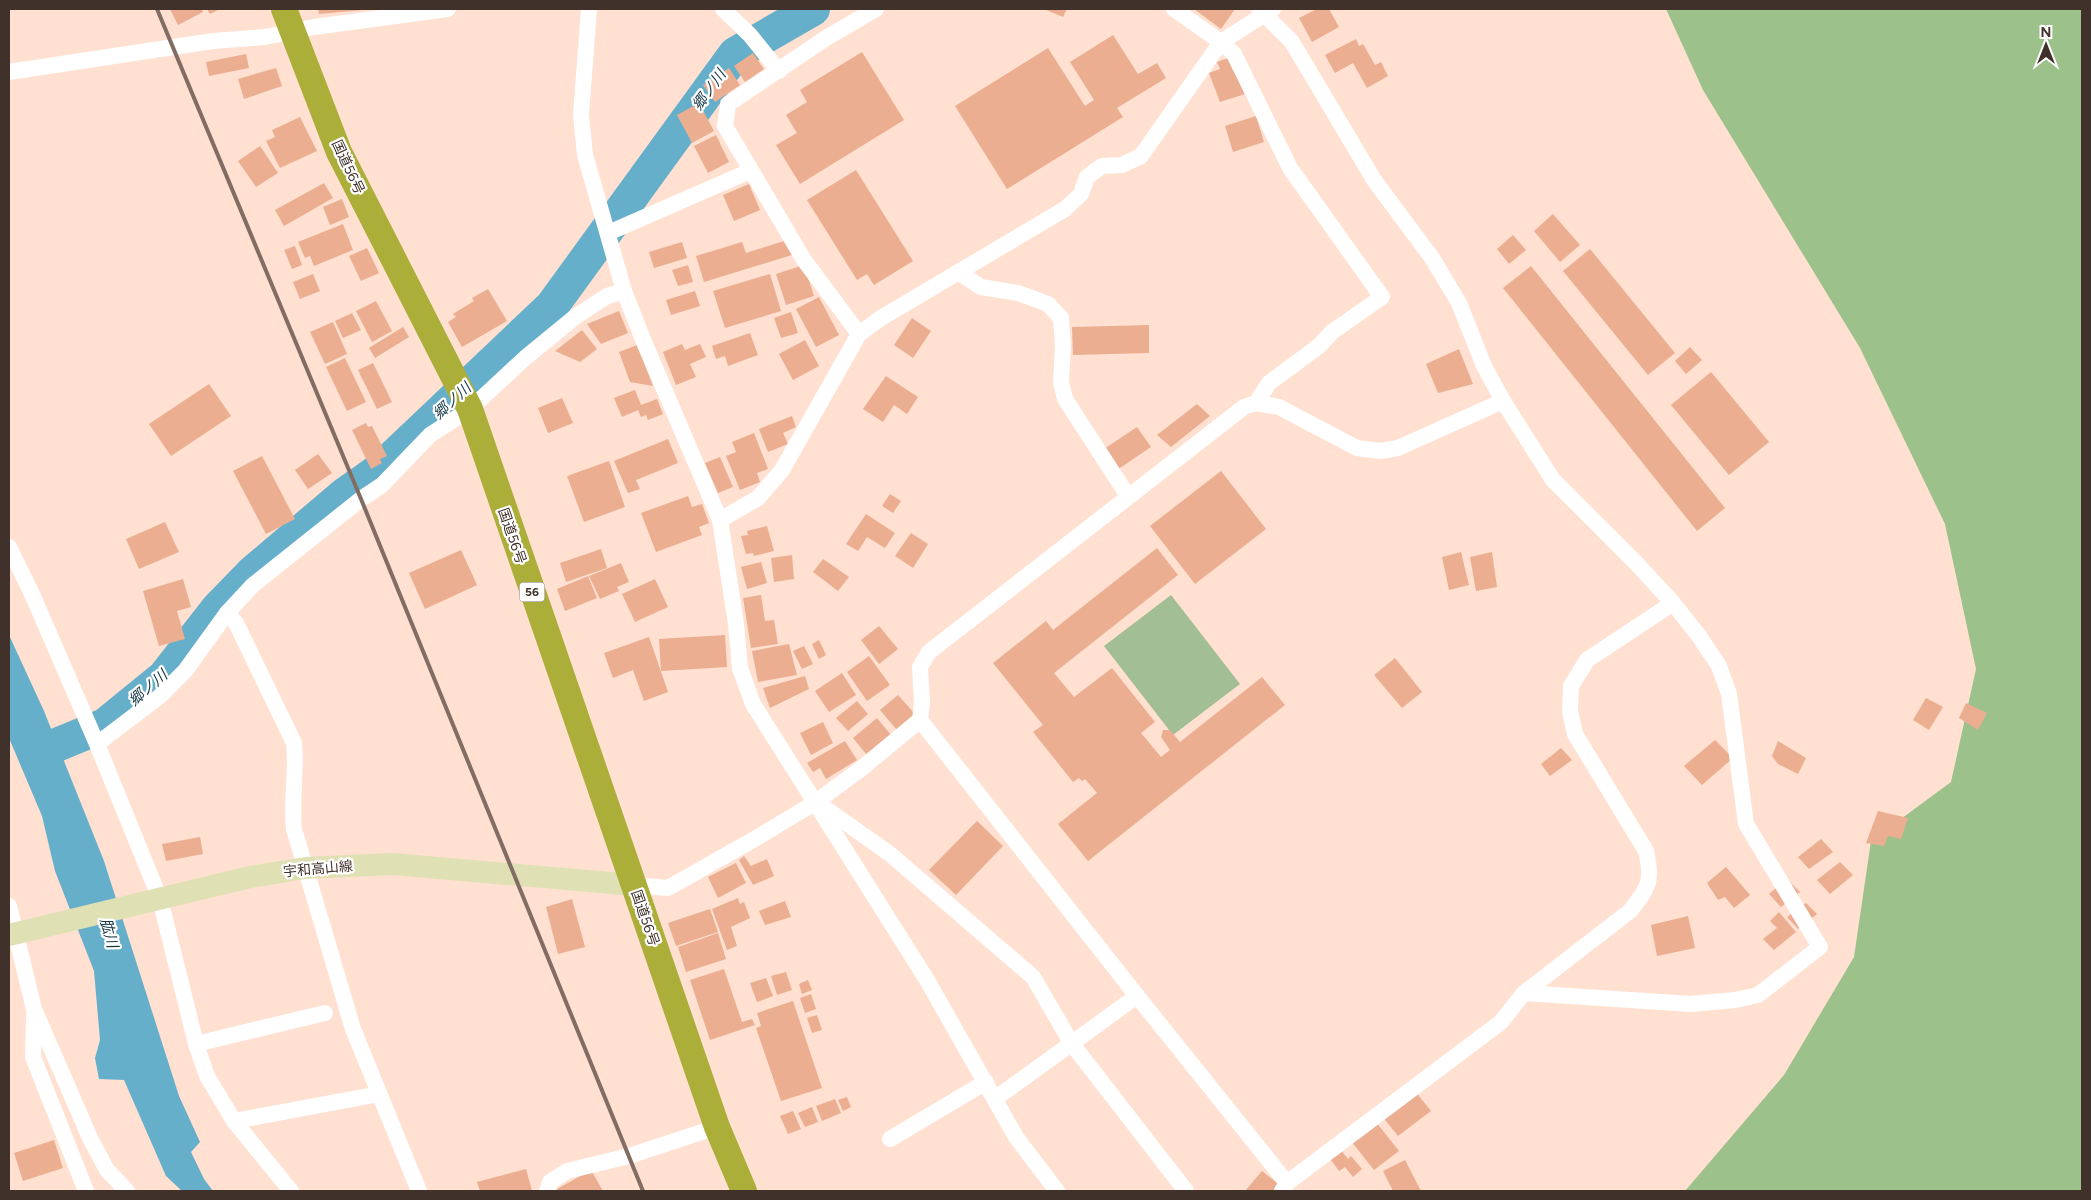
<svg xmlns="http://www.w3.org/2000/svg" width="2091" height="1200" font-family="Figtree,'Noto Sans JP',sans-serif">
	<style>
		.green { fill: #a2be95 }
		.forest { fill: #9dc18b }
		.water { fill: #66afcb }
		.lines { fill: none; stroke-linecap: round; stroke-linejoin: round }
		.river { stroke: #66afcb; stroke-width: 34 }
		.building { fill: #ecae90 }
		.minor { stroke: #fff; stroke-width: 16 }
		.secondary { stroke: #e0e0b5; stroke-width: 22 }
		.trunk { stroke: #acae3a; stroke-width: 26 }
		.rail { stroke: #826d64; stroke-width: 4 }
		.labels { text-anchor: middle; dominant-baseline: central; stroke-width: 4.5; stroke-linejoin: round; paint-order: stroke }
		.shield { fill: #fff; stroke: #796f6a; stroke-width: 1 }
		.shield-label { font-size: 12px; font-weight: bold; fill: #40312a }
		.street-label { font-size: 14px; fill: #40312a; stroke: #fff }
		.water-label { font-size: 15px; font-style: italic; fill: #163845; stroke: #fff }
	</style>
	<rect width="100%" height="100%" fill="#ffe0d1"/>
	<polygon class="green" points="1171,595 1240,684 1173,735 1104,646"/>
	<polygon class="forest" points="1666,9 2082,9 2082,1191 1685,1191 1784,1075 1854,957 1871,841 1951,782 1976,669 1945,524 1860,348 1703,90"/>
	<polygon class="water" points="9,635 44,711 104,861 179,1096 200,1142 191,1152 204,1179 213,1191 182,1191 166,1176 124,1080 99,1079 95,1058 100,1040 94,971 55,871 42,816 9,738"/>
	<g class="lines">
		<polyline class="river" points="47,749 105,725 164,677 218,608 252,573 344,495 378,471 552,306 735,54 813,9"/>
	</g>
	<g class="building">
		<polygon points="170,9 202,9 203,12 178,25"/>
		<polygon points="207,9 220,9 210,14"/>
		<polygon points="318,9 363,9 363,10 319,14"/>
		<polygon points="1044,9 1067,9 1063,17"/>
		<polygon points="1194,9 1235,9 1221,29"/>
		<polygon points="1317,9 1329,9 1339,27 1312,42 1299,18"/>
		<polygon points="1113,35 1138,74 1157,63 1166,78 1117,108 1123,117 1007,189 955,106 1048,48 1085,106 1094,100 1070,62"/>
		<polygon points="1356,39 1359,46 1363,44 1375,65 1381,62 1388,76 1367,88 1353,63 1335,73 1325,55"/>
		<polygon points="862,52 904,120 800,184 776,145 797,133 786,115 807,102 800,90"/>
		<polygon points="753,53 764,69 745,82 734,66"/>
		<polygon points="246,54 249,68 209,76 206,62"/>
		<polygon points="1231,57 1245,94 1220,102 1209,73 1220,69 1217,62"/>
		<polygon points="276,68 282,86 244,99 238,79"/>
		<polygon points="729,68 740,85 715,102 703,85"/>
		<polygon points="699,103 714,131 692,143 677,115"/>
		<polygon points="1256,116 1264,142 1233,152 1225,126"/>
		<polygon points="300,117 317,151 280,168 266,141 275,137 272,130"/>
		<polygon points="716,135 729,162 708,173 694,146"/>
		<polygon points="260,146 278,173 256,187 238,161"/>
		<polygon points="856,170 913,261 874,285 867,274 857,280 807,200"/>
		<polygon points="324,183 333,198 284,226 275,210"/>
		<polygon points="749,184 760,210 734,221 723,195"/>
		<polygon points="342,199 349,217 330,225 323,207"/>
		<polygon points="1553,214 1580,245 1560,262 1534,231"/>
		<polygon points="343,224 353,250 314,266 310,256 305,258 298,242"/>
		<polygon points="1513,235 1526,250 1509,264 1497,249"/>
		<polygon points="787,240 792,255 704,282 696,256 742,242 746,253"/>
		<polygon points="682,242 687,258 654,268 649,252"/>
		<polygon points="295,246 302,265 292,269 284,250"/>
		<polygon points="367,248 379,273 361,281 349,256"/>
		<polygon points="1590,249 1675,353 1648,375 1563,271"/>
		<polygon points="688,265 693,282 678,286 672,270"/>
		<polygon points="804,265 814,296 786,305 776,274"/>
		<polygon points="1531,266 1725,508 1697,531 1503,288"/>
		<polygon points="313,274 320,291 300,299 293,282"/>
		<polygon points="770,274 781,311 725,328 713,291"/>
		<polygon points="488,289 507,321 462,347 448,322 456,317 453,314 474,301 472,298"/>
		<polygon points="695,291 700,306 671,315 666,300"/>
		<polygon points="819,297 839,335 816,347 796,309"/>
		<polygon points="376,301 392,331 372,342 356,311"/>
		<polygon points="619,311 628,333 601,344 587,324"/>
		<polygon points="791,312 798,333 781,338 774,318"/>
		<polygon points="352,313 361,330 343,338 335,321"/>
		<polygon points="912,318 931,331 913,358 894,345"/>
		<polygon points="333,322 347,354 325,364 310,332"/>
		<polygon points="1149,325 1149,353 1073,355 1072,327"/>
		<polygon points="403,327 409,337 375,358 369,348"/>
		<polygon points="582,330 597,349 580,362 555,351"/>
		<polygon points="750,333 758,355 728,366 725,356 716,359 712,346"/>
		<polygon points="805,340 819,366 793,380 779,354"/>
		<polygon points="682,344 685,350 700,344 706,357 690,364 696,377 676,385 663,352"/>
		<polygon points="637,345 653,386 630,382 619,352"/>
		<polygon points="1690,347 1702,360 1686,374 1675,361"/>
		<polygon points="1459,349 1473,384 1438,393 1426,364"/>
		<polygon points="345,358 366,402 347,411 326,367"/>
		<polygon points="373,363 392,402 377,409 358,370"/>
		<polygon points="1711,372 1769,442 1729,475 1671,405"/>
		<polygon points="886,376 918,397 907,414 894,405 883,422 863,409"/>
		<polygon points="209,384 231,416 171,456 149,424"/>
		<polygon points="635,390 641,405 657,399 663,414 648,420 646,415 641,417 638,410 622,417 614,398"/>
		<polygon points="562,398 573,423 548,433 538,408"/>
		<polygon points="1197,404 1210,416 1171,447 1157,435"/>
		<polygon points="792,416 796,427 783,433 788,444 768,452 759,429"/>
		<polygon points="366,423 368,427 372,426 387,456 380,459 382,463 371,469 352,430"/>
		<polygon points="1137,427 1151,447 1117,470 1104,449"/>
		<polygon points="754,433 768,469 757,473 760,482 740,490 726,456 736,452 732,442"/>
		<polygon points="668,439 678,463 636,480 640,489 628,493 614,461"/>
		<polygon points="318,454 332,473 308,489 295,470"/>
		<polygon points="262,456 295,519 266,534 233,471"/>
		<polygon points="720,457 733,487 718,493 705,463"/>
		<polygon points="609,461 625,507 584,522 567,476"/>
		<polygon points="1221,471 1266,529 1195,584 1150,526"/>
		<polygon points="890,494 901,501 893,513 882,506"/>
		<polygon points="688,496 692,507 702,504 709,523 699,527 702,535 656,552 641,513"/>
		<polygon points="866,514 895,533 885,548 867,537 858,551 846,544"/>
		<polygon points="165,522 179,552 139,569 126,539"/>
		<polygon points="767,526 774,551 754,556 753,553 746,554 741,536 748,535 747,531"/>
		<polygon points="911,533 928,544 913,568 895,556"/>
		<polygon points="1157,548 1178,575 1054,673 1074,697 1112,668 1155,722 1141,733 1161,757 1170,750 1161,737 1163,730 1170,730 1180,742 1262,677 1285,705 1088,861 1058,824 1097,793 1085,779 1082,781 1079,778 1073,782 1033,732 1043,725 993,663 1046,621 1053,630"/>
		<polygon points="601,549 607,568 566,582 560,563"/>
		<polygon points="461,550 477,585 425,609 409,573"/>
		<polygon points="1461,552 1469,585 1449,590 1442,557"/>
		<polygon points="1492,552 1497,587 1476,591 1470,557"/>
		<polygon points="792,555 794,579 774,582 771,558"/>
		<polygon points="823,559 849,577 838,591 813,572"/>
		<polygon points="761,562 767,583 747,589 741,567"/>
		<polygon points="621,563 629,582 617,587 619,591 600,599 589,576"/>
		<polygon points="588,576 597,598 565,611 557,589"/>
		<polygon points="183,579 191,607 177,611 185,639 159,646 143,591"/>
		<polygon points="655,579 668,607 635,622 622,594"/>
		<polygon points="761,595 765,621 774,620 778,644 751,648 743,598"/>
		<polygon points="879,626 898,649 879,664 861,640"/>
		<polygon points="725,635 727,667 661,671 659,639"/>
		<polygon points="649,637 668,692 644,701 633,670 613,678 604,653"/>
		<polygon points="819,640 826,655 819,659 812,644"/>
		<polygon points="789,644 797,675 758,682 752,651"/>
		<polygon points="804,646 813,664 802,669 793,651"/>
		<polygon points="869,656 890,685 867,701 847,672"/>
		<polygon points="1395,658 1422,692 1402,708 1374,675"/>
		<polygon points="842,673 856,695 829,712 815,691"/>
		<polygon points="805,676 809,689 770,708 763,688"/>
		<polygon points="898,695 915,714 897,730 880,710"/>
		<polygon points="1926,698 1943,707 1929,730 1913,720"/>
		<polygon points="857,701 868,714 848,731 836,718"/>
		<polygon points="1966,703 1987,713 1978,730 1959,718"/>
		<polygon points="877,718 891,735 867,755 853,738"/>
		<polygon points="823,722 833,743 811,755 800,733"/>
		<polygon points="1715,740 1733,758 1702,785 1684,766"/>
		<polygon points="845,741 857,760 826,779 820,768 813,772 807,763"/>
		<polygon points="1778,741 1806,758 1798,774 1778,764 1772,756"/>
		<polygon points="1561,748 1572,760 1550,776 1541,764"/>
		<polygon points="1878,811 1908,818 1901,839 1888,836 1884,846 1866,843"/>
		<polygon points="977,821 1003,846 956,895 929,870"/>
		<polygon points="200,837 203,854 166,861 162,844"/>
		<polygon points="1821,839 1833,852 1809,869 1798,857"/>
		<polygon points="744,856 751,866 767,859 774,876 753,885 739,860"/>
		<polygon points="1840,862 1853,875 1830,894 1817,880"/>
		<polygon points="736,863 746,883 718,898 708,877"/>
		<polygon points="1726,867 1750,895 1734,908 1725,897 1718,900 1707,883"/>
		<polygon points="1787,879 1800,892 1781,907 1769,894"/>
		<polygon points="738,898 740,904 744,902 750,918 731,927 737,946 727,950 712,909"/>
		<polygon points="572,899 585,947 558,954 546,907"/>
		<polygon points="785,901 791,917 765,925 759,911"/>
		<polygon points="1806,903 1817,914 1798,929 1787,917"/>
		<polygon points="710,909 718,932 676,946 668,923"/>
		<polygon points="1779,912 1796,932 1774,950 1763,939 1777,928 1770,921"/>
		<polygon points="1688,916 1695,948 1657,956 1651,925"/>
		<polygon points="718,933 726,959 686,972 678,947"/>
		<polygon points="724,969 742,1022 752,1019 755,1025 710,1040 690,980"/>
		<polygon points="786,972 792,990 777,995 771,976"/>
		<polygon points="766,978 773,996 757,1002 750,983"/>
		<polygon points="808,980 812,990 802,994 799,984"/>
		<polygon points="811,994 816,1009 805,1013 800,998"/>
		<polygon points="793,1001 822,1088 781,1101 756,1028 761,1026 757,1013"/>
		<polygon points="817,1015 822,1030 812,1033 807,1018"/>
		<polygon points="1415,1091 1431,1111 1398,1136 1382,1116"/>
		<polygon points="847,1097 851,1107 843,1111 838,1100"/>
		<polygon points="835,1099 841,1113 822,1121 816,1106"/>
		<polygon points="812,1107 818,1122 805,1127 798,1113"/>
		<polygon points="793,1111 801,1129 788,1134 780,1116"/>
		<polygon points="1376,1122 1399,1151 1374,1170 1351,1141"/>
		<polygon points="54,1140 63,1168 23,1181 14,1153"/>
		<polygon points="1339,1148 1348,1159 1351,1156 1362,1169 1353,1177 1345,1167 1339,1171 1328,1156"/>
		<polygon points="1405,1160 1421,1191 1393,1191 1383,1171"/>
		<polygon points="526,1169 532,1191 480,1191 477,1182"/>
		<polygon points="591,1170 603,1191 558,1191 557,1189"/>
		<polygon points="1262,1171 1281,1186 1276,1191 1245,1191"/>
	</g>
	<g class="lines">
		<g class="minor">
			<polyline points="589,9 581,115 585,155 624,291 644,342 720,520 736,624 740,668 753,704 927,980 1016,1137 1057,1191"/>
			<polyline points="723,9 750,35 779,71"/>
			<polyline points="1174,9 1221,42 1234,54 1290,168 1382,297 1332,332 1319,346 1269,383 1256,403"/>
			<polyline points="1259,9 1292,42 1374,180 1432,258 1459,303 1484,366 1503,401 1553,480 1636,563 1673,603 1699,636 1719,666 1729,694 1746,824 1820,947 1758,995 1735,1000 1691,1004 1524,993"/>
			<polyline points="9,72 213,41 265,37 314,27 448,9"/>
			<polyline points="608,233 750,171"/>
			<polyline points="958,272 981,287 1018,293 1048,304 1061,318 1063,346 1061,382 1065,399 1128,496"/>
			<polyline points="859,334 804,260 725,126 728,104 826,38 876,9"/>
			<polyline points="720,520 758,498 782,470 859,334 881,318 1065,209 1081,194 1087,177 1102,166 1122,165 1141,156 1221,42 1273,9"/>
			<polyline points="9,547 32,594 97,744 160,899 196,1044 207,1076 234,1121 291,1191"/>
			<path d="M227 613 236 623 294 743C297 772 291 800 294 829L353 1029 419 1191"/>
			<polyline points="920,720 1137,996 1287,1183 1282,1191"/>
			<polyline points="97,744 160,696 185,671 227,613 253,585 361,499 382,485 430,435 470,409 525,358 575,317 607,296 624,291"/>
			<polyline points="822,806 890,854 1033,977 1072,1044 1186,1191"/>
			<polyline points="634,885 668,888 758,837 816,802 862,768 920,720 922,702 920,667 929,652 1244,407 1256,403 1279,407 1357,448 1380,451 1398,448 1503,401"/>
			<polyline points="9,906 34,1009 90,1138 107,1170 127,1191"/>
			<polyline points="34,1016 33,1057 86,1191"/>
			<polyline points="196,1044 325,1013"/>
			<polyline points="996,1098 1137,996"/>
			<polyline points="234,1121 379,1094"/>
			<polyline points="890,1139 986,1082"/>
			<path d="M1287 1183 1501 1022 1524 993 1630 911C1649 887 1653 881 1646 851L1575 734 1570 711 1571 686 1587 660 1673 603"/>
			<polyline points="547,1191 550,1182 567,1171 629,1156 717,1127"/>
		</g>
		<polyline class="secondary" points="9,935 250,877 305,868 392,864 634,885"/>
		<polyline class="trunk" points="284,9 339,152 470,409 717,1127 744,1191"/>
		<polyline class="rail" points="157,9 361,499 643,1191"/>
	</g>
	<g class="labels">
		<rect class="shield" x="519.5" y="582.5" width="25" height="19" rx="4"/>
		<g class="shield-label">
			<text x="532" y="592">56</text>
		</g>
		<g class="street-label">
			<text transform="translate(348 167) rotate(65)">国道56号</text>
			<text transform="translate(512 536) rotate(71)">国道56号</text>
			<text transform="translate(318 869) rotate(-5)">宇和高山線</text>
			<text transform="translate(645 918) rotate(71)">国道56号</text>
		</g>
		<g class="water-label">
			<text transform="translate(709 90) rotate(-54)">郷ノ川</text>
			<text transform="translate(452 401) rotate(-43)">郷ノ川</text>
			<text transform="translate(148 688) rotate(-41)">郷ノ川</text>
			<text transform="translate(109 933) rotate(75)">肱川</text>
		</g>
	</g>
	<rect width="2091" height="1200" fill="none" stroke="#40312a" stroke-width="20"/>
	<g transform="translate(2046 45)" stroke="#ffffff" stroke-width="4" paint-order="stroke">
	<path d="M0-4L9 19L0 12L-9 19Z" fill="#40312a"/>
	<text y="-8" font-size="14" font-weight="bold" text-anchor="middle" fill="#40312a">N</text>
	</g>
</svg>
